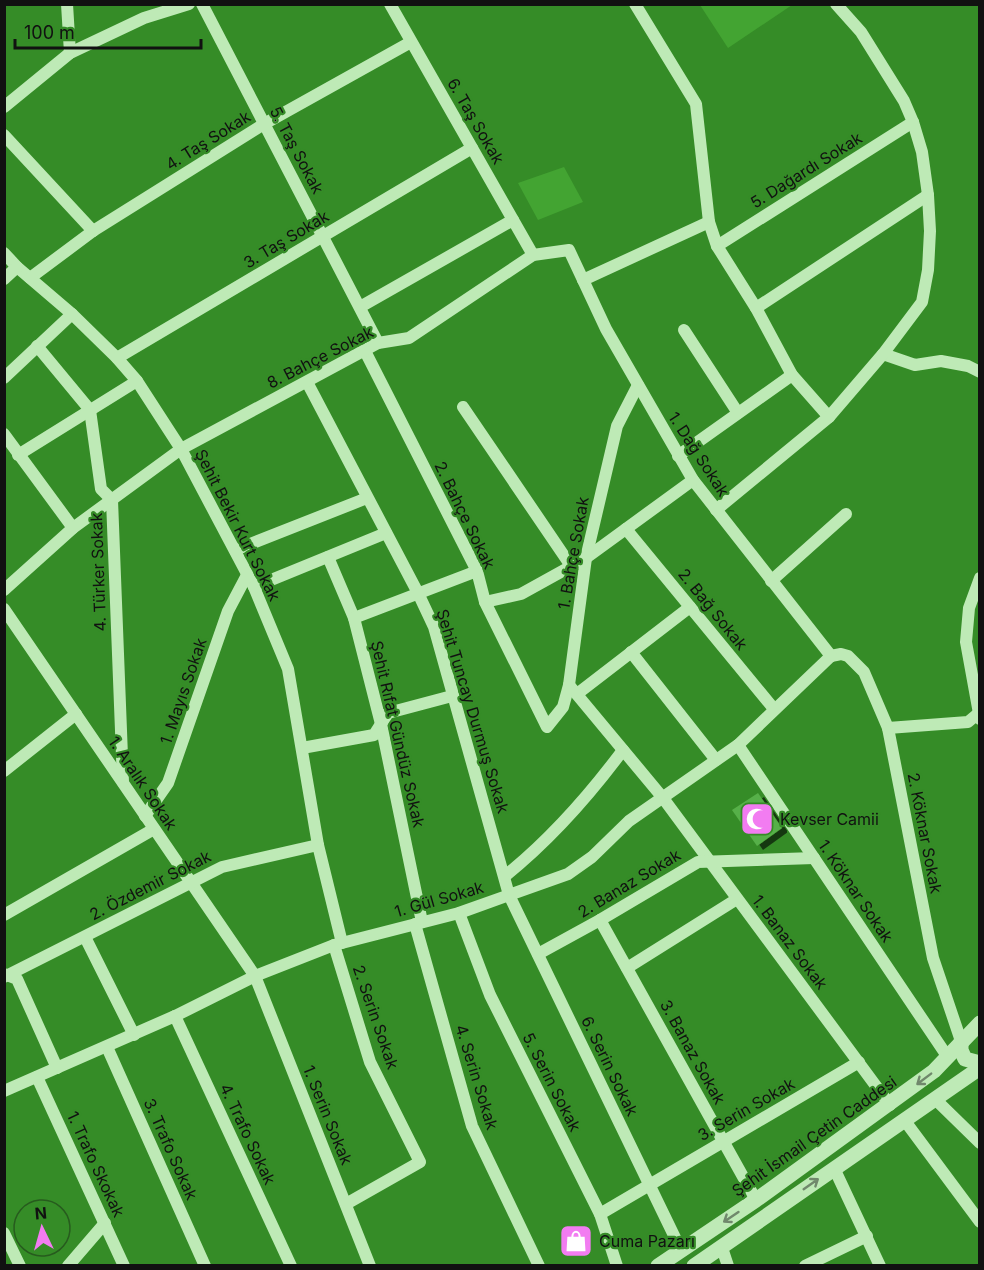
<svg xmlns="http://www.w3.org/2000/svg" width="984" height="1270" font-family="Inter,sans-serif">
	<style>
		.green { fill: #43a432 }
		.building { fill: #57b048; filter: url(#shadow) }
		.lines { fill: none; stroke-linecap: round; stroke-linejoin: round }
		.minor { stroke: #beeab6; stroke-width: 12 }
		.tertiary { stroke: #beeab6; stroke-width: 15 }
		.oneway { stroke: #70886c }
		.labels { text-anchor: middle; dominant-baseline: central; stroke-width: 4.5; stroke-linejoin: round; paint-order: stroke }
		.street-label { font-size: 16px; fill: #111; stroke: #358c27 }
		.poi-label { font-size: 16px; fill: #111; stroke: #358c27; text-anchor: start }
	</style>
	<defs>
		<filter id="shadow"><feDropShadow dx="6" dy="4" stdDeviation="0" flood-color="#0009"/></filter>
	</defs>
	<rect width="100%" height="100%" fill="#358c27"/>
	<g class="green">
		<polygon points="700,5 792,5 728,48"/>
		<polygon points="564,167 583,202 538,220 518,183"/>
	</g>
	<polygon class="building" points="758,793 782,828 757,846 732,810"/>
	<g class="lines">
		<g class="minor">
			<polyline points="67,4 70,53"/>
			<polyline points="202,4 378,343"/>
			<polyline points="390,4 533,255"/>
			<polyline points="635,4 696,104 709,222 717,246 756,308 792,375 829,417"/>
			<polyline points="4,107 70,53 144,18 189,4"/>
			<polyline points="4,135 93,231"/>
			<polyline points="717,246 913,122"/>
			<polyline points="4,253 17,267 72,314 117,358 137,381 181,449 254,587 288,669 318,845 342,943"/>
			<polyline points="30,278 93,231 264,124 411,42"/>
			<polyline points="4,279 17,267"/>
			<polyline points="583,280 709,222"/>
			<polyline points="360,307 513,220"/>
			<polyline points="756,308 928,195"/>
			<polyline points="684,330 738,413"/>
			<polyline points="37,346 90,410 101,489 112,500 123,782"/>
			<polyline points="365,351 477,571 485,602 547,727 563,707 569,685 586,558 617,426 638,385"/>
			<polyline points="883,354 915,365 941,361 968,366 980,372"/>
			<polyline points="117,358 472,148"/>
			<polyline points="4,378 72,314"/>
			<polyline points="307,382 418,593 434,627 509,895 681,1250"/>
			<polyline points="463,407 571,566"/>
			<polyline points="4,434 73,528"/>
			<polyline points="18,455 137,381"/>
			<polyline points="678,456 792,375"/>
			<polyline points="716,510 829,417 883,354 922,302 928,270 930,231 928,195 922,152 913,122 904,101 861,32 836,4"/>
			<polyline points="626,529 774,709"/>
			<polyline points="235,550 367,498"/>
			<polyline points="328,557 354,618 381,724 422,922"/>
			<polyline points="980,578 969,608 966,642 980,719"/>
			<polyline points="771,581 846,514"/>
			<polyline points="254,587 386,533"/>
			<polyline points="4,590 73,528 181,449 378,343 409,338 533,255 569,250 606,329 693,480 831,656"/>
			<polyline points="485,602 521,594 586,558 693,480"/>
			<polyline points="4,609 255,976 370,1266"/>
			<polyline points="354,618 477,571"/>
			<polyline points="631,652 716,760"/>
			<polyline points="831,656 841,654 848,656 864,672 888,728 933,958 961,1041"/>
			<polyline points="569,685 663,798 890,1105"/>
			<polyline points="577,694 690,607"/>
			<polyline points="888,728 968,722 980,712"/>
			<polyline points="738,745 947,1056"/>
			<polyline points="302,748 374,735 388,713 452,696"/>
			<polyline points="4,771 76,714"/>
			<polyline points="145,816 168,783 228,611 247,575"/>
			<path d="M505 876C551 839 588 797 623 750"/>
			<polyline points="459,913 490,995 600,1214 617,1266"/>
			<polyline points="4,915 154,829"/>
			<polyline points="600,920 756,1200"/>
			<polyline points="415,924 472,1126 539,1266"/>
			<polyline points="85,937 134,1035"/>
			<polyline points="334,945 370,1062 420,1162 346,1204"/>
			<polyline points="538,954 600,920 698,862 814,858"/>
			<polyline points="627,968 737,899"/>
			<polyline points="4,974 17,979 57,1068"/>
			<polyline points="4,977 222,867 318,845"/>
			<polyline points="175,1016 291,1266"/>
			<polyline points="107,1047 205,1266"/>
			<polyline points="37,1077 124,1266"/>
			<polyline points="4,1091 175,1016 255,976 334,945 459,913 568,874 592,857 629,821 738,745 831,656"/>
			<polyline points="935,1099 980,1143"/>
			<polyline points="905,1121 980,1222"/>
			<polyline points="834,1168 880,1266"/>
			<polyline points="600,1214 859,1062"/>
			<polyline points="4,1233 20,1266"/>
			<polyline points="722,1248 728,1266"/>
			<polyline points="68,1266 105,1223"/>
			<polyline points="805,1266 867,1236"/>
		</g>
		<g class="tertiary">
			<polyline points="961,1041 961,1050 965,1059 980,1063"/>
			<polyline points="658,1266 756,1200 934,1071 980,1023"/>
			<polyline points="694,1266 980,1068"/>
		</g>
	</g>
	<defs><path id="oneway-shaft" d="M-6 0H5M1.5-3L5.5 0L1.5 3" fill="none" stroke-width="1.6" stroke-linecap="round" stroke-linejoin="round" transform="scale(1.5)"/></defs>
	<g class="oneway">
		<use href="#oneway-shaft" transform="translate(924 1079) rotate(143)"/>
		<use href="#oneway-shaft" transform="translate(811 1184) rotate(-35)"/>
		<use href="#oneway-shaft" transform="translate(731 1217) rotate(146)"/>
	</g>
	<defs>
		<g id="mosque-square" transform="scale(1.725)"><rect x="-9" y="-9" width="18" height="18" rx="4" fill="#f27cf1" stroke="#358c27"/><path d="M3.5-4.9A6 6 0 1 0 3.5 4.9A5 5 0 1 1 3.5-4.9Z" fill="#fff"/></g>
		<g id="shop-square" transform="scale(1.725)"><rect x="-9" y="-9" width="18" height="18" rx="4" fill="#f27cf1" stroke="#358c27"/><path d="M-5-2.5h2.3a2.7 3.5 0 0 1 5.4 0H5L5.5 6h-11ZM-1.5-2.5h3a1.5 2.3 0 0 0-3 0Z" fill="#fff"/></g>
	</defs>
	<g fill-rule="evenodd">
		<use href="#mosque-square" x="757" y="819"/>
		<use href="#shop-square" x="576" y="1241"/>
	</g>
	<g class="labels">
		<g class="street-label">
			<text transform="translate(476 121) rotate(60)">6. Taş Sokak</text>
			<text transform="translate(208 140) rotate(-32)">4. Taş Sokak</text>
			<text transform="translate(297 150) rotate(62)">5. Taş Sokak</text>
			<text transform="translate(806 170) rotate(-32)">5. Dağardı Sokak</text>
			<text transform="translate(286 239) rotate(-31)">3. Taş Sokak</text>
			<text transform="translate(320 357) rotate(-27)">8. Bahçe Sokak</text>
			<text transform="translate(699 454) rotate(57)">1. Dağ Sokak</text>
			<text transform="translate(465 515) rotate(64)">2. Bahçe Sokak</text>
			<text transform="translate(238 525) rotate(63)">Şehit Bekir Kurt Sokak</text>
			<text transform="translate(573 553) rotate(-80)">1. Bahçe Sokak</text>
			<text transform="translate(98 572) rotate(-92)">4. Türker Sokak</text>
			<text transform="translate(713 609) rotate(51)">2. Bağ Sokak</text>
			<text transform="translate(183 691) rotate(-71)">1. Mayıs Sokak</text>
			<text transform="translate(473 711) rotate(73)">Şehit Tuncay Durmuş Sokak</text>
			<text transform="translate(398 734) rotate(77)">Şehit Rıfat Gündüz Sokak</text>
			<text transform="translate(143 783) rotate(56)">1. Aralık Sokak</text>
			<text transform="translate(925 833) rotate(79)">2. Köknar Sokak</text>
			<text transform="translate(629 883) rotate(-31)">2. Banaz Sokak</text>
			<text transform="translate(150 885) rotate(-27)">2. Özdemir Sokak</text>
			<text transform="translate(856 891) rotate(56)">1. Köknar Sokak</text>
			<text transform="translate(439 899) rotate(-16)">1. Gül Sokak</text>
			<text transform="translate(790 942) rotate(53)">1. Banaz Sokak</text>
			<text transform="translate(376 1017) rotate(71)">2. Serin Sokak</text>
			<text transform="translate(693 1052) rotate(61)">3. Banaz Sokak</text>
			<text transform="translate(610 1066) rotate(64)">6. Serin Sokak</text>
			<text transform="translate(477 1077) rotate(73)">4. Serin Sokak</text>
			<text transform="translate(552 1082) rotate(63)">5. Serin Sokak</text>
			<text transform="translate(746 1109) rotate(-30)">3. Serin Sokak</text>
			<text transform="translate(328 1115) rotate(68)">1. Serin Sokak</text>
			<text transform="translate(248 1134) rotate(65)">4. Trafo Sokak</text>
			<text transform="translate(814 1136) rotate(-35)">Şehit İsmail Çetin Caddesi</text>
			<text transform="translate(171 1149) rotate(66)">3. Trafo Sokak</text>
			<text transform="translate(96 1164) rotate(65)">1. Trafo Skokak</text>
		</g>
		<g class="poi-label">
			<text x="780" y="819">Kevser Camii</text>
			<text x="599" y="1241">Cuma Pazarı</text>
		</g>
	</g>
	<rect width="984" height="1270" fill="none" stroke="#111111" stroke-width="12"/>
	<g transform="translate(42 1228) rotate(355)"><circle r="28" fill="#358c27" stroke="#275b1e" stroke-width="1.5"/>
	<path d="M0-4.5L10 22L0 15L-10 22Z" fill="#f27cf1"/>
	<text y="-9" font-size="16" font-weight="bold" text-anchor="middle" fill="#111111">N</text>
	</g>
	<path d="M15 39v9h186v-9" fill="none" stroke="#111111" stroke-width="3"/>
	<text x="24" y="39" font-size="18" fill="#111111" stroke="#358c27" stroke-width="4.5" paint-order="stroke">100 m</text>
</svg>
